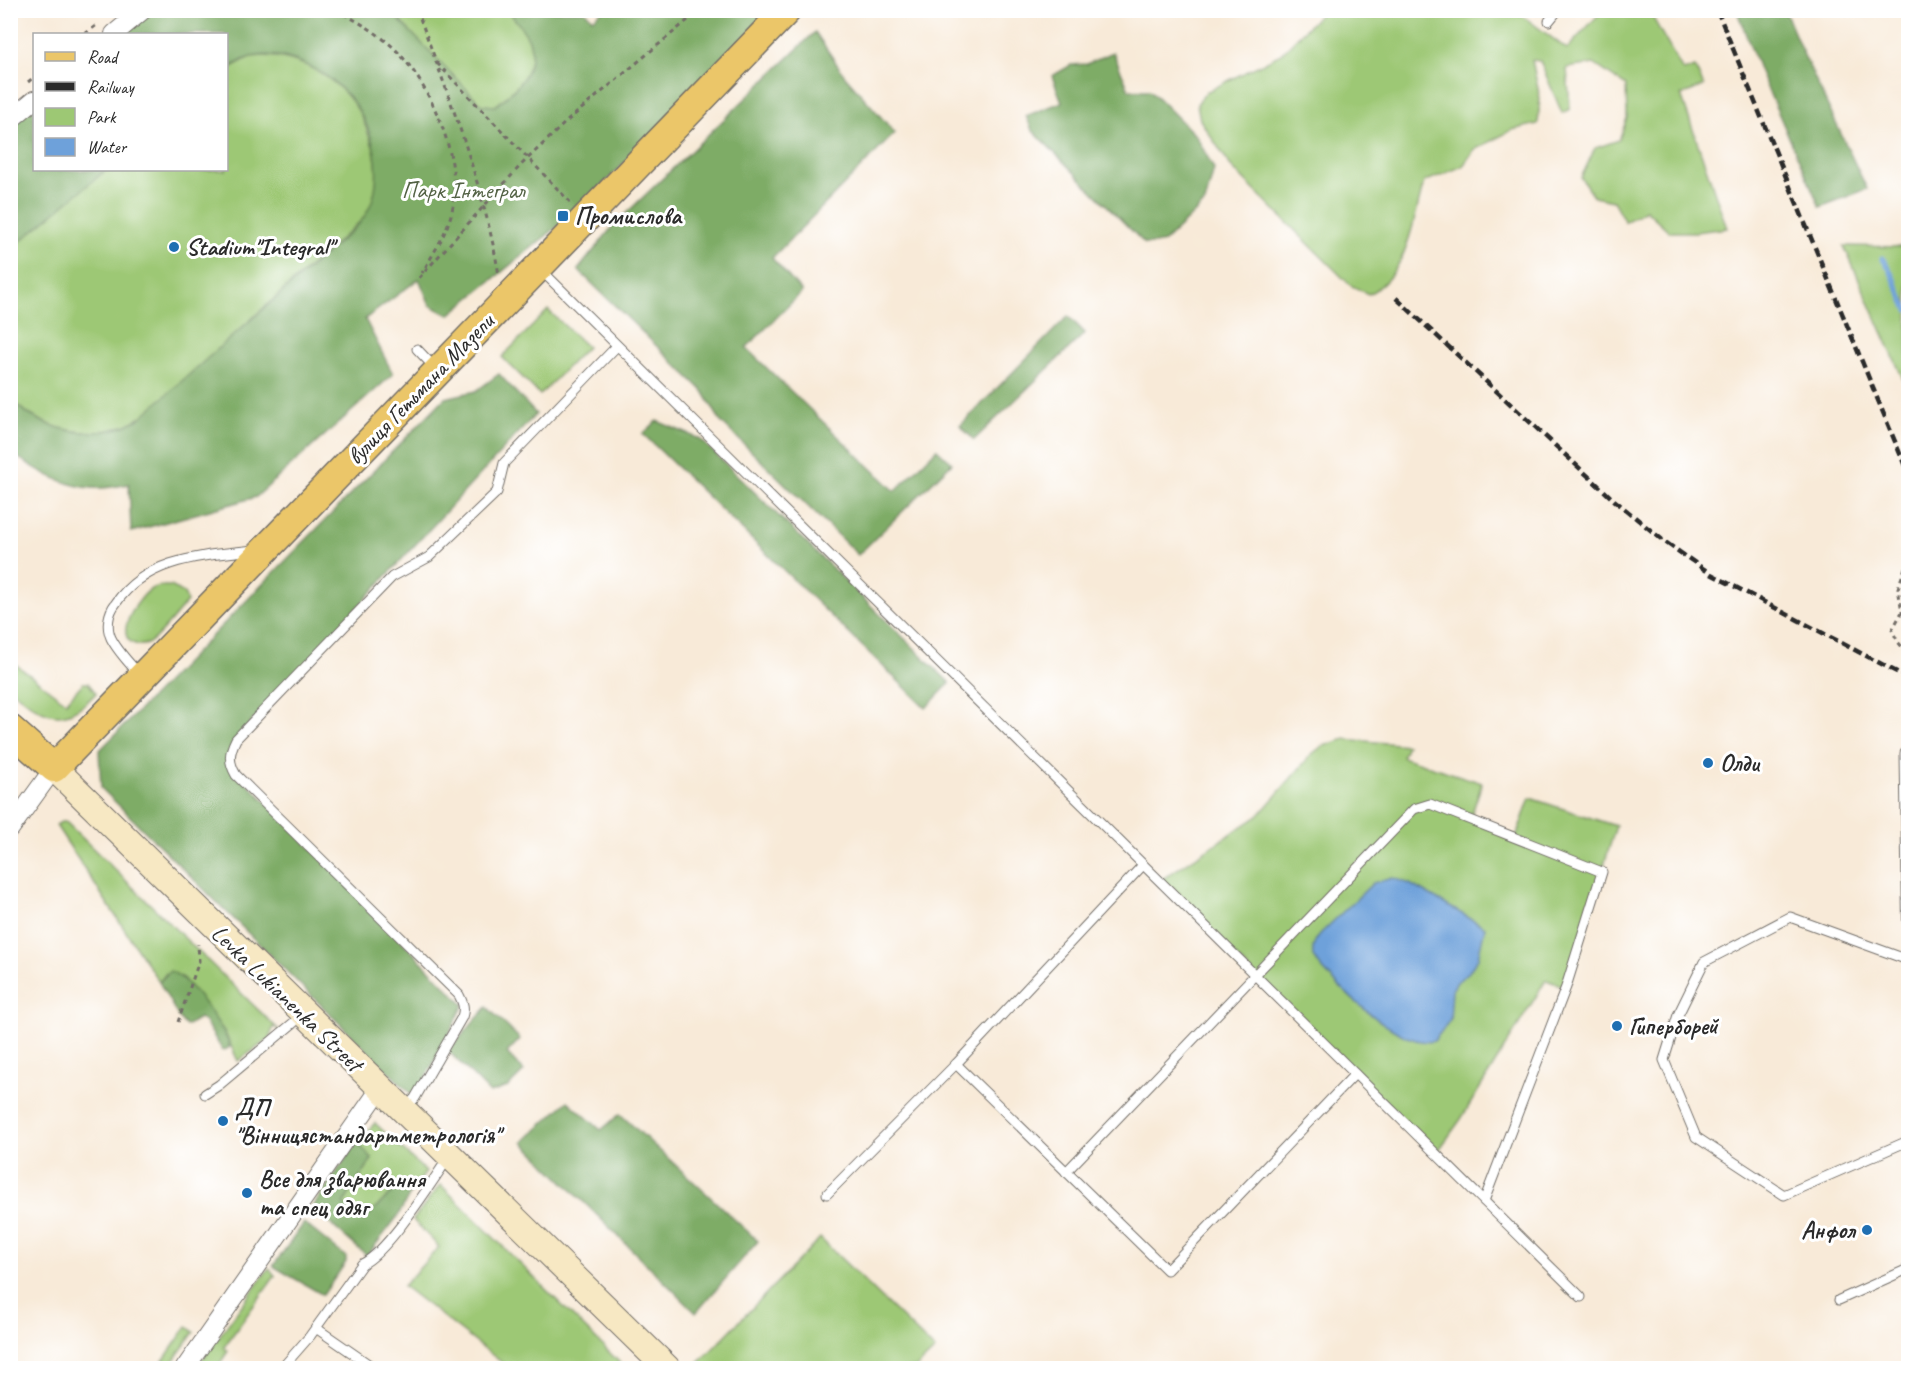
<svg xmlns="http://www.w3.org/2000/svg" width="1919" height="1379" font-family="Caveat,sans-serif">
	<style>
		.green { fill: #9dc874; stroke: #647a50; stroke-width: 1.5 }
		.forest { fill: #7eac66; stroke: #546c48; stroke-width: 1.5 }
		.water { fill: #6ea1da; stroke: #4c6682; stroke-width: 1.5 }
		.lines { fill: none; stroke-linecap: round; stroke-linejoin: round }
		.stream { stroke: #6ea1da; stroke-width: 5 }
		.lane-casing { stroke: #736e68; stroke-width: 11 }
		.street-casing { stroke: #736e68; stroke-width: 20 }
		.secondary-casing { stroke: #736e68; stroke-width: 28 }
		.primary-casing { stroke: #736e68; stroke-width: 31 }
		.path { stroke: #736e68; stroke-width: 3; stroke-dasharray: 4.5 4.5; stroke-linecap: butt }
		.lane { stroke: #fff; stroke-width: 9 }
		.street { stroke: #fff; stroke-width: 18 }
		.secondary { stroke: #f7e8c3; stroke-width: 26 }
		.primary { stroke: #ebc669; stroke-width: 28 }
		.rail { stroke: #2b2b2b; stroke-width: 4.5; stroke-dasharray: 9 4.5; stroke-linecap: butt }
		.poi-dot { fill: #1f6fb2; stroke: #fff; stroke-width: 2 }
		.labels { text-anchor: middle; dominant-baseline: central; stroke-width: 6; stroke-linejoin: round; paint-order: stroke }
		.park-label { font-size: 24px; fill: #536245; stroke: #fff }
		.poi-label { font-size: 24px; font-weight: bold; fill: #2b2b2b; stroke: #fff; text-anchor: start }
		.street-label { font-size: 24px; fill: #2b2b2b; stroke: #fff }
	</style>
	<rect width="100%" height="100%" fill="#fff"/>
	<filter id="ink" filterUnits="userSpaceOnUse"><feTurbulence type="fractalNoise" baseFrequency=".0167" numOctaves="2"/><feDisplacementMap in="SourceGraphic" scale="12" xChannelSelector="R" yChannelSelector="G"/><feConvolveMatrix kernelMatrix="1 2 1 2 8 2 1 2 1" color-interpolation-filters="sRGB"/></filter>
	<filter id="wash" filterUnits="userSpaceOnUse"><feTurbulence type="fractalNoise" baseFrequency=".008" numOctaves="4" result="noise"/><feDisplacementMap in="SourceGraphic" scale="24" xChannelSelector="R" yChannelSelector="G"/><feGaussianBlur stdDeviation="1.35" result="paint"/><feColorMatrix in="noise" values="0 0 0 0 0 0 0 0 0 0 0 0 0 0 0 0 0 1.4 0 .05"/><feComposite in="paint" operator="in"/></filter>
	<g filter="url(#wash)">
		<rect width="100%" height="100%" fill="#f8ead8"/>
		<g class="green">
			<path d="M386 11H509C515 21 527 32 530 43 537 70 515 91 495 106L482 105 399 20Z"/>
			<path d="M1323 11H1516L1567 49 1602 11H1649L1683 71 1695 67 1704 86 1681 95 1727 228 1695 232H1670L1646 210 1625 222 1613 201 1594 197 1581 178 1595 148 1619 140 1627 118 1626 86 1594 64 1567 68 1570 109 1562 113 1540 61 1532 60 1540 98 1538 124 1512 130 1474 150 1463 166 1424 182C1413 220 1408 275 1368 294L1350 285 1232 168 1200 120 1197 104 1206 92 1281 54Z"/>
			<path d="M264 56C302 57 340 79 359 112 364 120 366 129 370 138 380 164 380 193 365 217L148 412C106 445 48 435 11 399L10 249 106 170H226L227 70 250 57Z"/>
			<polygon points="1844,246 1906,247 1908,255 1908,390"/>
			<polygon points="548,310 587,347 540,395 502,357"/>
			<path d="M162 586H171L184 593 187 602C176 614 161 635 149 643 145 645 140 646 135 644 111 636 140 594 153 588 154 587 161 586 162 586Z"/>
			<path d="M11 661 66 702 83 683H88L96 693C62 730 43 715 11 689Z"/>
			<polygon points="1344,739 1407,745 1402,757 1482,783 1470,819 1516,837 1530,798 1616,826 1566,987 1546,980 1461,1119 1436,1154 1159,881 1258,816 1312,754 1321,747"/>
			<polygon points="61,822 66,822 284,1035 274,1026 269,1039 238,1061 224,1031 182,977 166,973 159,982 57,827 56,825"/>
			<polygon points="375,1123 426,1172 410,1194 399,1185 363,1221 343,1204 372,1159 357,1142"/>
			<polygon points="440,1185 441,1185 625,1368 509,1368 403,1286 439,1247 413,1220"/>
			<polygon points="820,1238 935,1350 916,1368 694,1368"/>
			<polygon points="269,1268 275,1276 224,1347 228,1351 217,1368 196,1368"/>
			<polygon points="187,1326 194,1332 168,1368 158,1368"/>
		</g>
		<g class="forest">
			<path d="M603 10 774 11 578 210 449 315 430 305 419 279 365 319 393 374 256 497 131 532 129 484C119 486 110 488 101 488 67 490 38 470 11 453L10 399C45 433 96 443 139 419L357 226C389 191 378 133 350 98 328 71 286 49 251 57 242 59 234 65 227 70L226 34H114L143 11H386L399 20 482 105 495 106C515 91 537 70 530 43 527 32 515 21 509 11H585L593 19Z"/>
			<polygon points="1737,11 1785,11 1801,49 1867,189 1820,207 1760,72"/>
			<polygon points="815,32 845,76 895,133 772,258 802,292 746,348 895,491 937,449 952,463 858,555 721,422 703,391 578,270 613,226"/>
			<polygon points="1113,52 1129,90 1150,90 1196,136 1214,169 1205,203 1164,242 1155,244 1145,244 1032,130 1026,116 1062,102 1052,76 1071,65 1087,64"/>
			<polygon points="34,100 34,170 106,170 11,249 10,120"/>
			<polygon points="1068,316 1085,333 974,440 960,426"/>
			<polygon points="499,374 536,414 236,739 231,766 464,1005 415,1098 101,788 99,751 445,398 476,391"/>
			<polygon points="657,421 700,439 950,683 926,708 643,434"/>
			<path d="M170 971C189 978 224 1027 230 1047L223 1051 205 1022 199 1018 186 1026 179 1018 159 982Z"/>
			<polygon points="487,1007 520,1039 507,1053 524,1071 508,1087 490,1093 448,1051"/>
			<polygon points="568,1101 601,1130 620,1114 758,1241 696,1313 523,1142"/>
			<polygon points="357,1142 372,1159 343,1204 363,1221 400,1184 410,1194 398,1216 367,1256 312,1208"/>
			<polygon points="304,1223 346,1257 346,1262 323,1295 273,1266"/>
		</g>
		<path class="water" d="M1393 878 1410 884 1485 927 1478 958 1469 972 1457 982 1452 990 1450 1020 1434 1041C1399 1049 1333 984 1313 957 1312 946 1314 941 1321 933L1373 883Z"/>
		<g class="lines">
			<polyline class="stream" points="1882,258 1889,268 1908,310"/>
		</g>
	</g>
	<g filter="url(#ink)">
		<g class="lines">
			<g class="lane-casing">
				<g id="lane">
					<polyline points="1549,21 1558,10"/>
					<polyline points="540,269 1581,1297"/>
					<polyline points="417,349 436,369"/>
					<path d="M140 675C130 664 118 652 111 638 106 627 108 613 116 603 148 557 204 556 254 550"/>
					<polyline points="1905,753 1908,959"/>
					<polyline points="1908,960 1790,917 1704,962 1678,1015 1664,1060 1696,1137 1784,1195 1908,1141"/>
					<polyline points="956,1064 1167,1270 1355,1074"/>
					<polyline points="205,1094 219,1085 304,1014"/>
					<path d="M404 1110 415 1098 462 1017C465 1008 463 1003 459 995L236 775C228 761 229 753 236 739L392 577 429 557 497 492 504 463 617 346"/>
					<polyline points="1066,1172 1414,809 1430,804 1602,872 1566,987 1484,1201"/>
					<polyline points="827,1194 956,1064 1143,865"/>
					<polyline points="1839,1300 1908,1269"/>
					<polyline points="316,1328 374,1368"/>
					<path d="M282 1368 310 1336 362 1264C388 1252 431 1183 449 1157"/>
				</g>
			</g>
			<g class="street-casing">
				<g id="street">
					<polyline points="114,34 143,10"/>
					<polyline points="10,120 34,100"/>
					<polyline points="10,829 54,768"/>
					<polyline points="185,1368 380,1089"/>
				</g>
			</g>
			<g class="secondary-casing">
				<polyline id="secondary" points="54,768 667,1368"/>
			</g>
			<g class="primary-casing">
				<polyline id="primary" points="10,729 54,768 787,10"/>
			</g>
			<g class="path">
				<path d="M336 10C358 21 380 34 397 51 432 88 463 160 452 211 447 233 433 254 422 273"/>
				<path d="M417 10C449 97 483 183 499 275"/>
				<polyline points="85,34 98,24"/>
				<polyline points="437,63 570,202"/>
				<polyline points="28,82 34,77"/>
				<polyline points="419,278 521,165 567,121 700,10"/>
				<polyline points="1908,559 1898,588 1902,612 1892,630 1898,642 1908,654"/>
				<polyline points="178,1022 199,961 198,944"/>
			</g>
			<use href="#lane" class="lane"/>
			<use href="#street" class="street"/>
			<use href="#secondary" class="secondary"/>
			<use href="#primary" class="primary"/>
			<g class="rail">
				<polyline points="1717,10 1908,473"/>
				<polyline points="1396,298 1614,500 1665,542 1711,574 1908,678"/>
			</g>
		</g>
	</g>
	<g class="poi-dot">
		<rect x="557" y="210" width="12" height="12" rx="3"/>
		<circle cx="174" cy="247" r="6"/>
		<circle cx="1708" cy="763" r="6"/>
		<circle cx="1617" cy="1026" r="6"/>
		<circle cx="223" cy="1121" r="6"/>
		<circle cx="247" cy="1193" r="6"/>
		<circle cx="1867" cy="1230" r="6"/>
	</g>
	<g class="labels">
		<g class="park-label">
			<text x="463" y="190">Парк Інтеграл</text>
		</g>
		<g class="poi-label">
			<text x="575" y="216">Промислова</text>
			<text x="186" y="247">Stadium"Integral"</text>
			<text x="1720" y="763">Олди</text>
			<text x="1629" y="1026">Гиперборей</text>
			<text x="235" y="1107">ДП<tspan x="235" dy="28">"Вінницястандартметрологія"</tspan></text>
			<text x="259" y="1179">Все для зварювання<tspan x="259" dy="28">та спец одяг</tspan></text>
			<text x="1855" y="1230" text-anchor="end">Анфол</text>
		</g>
		<g class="street-label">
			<text transform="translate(420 389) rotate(-46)">вулиця Гетьмана Мазепи</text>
			<text transform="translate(287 998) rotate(44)">Levka Lukianenka Street</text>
		</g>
	</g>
	<rect width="1919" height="1379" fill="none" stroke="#fff" stroke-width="36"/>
	<rect x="33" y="33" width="195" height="138" fill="#ffffff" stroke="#aaaaaa" stroke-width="1.5"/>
	<rect x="45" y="52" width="30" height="9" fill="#ebc669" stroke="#aaaaaa" stroke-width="1.5"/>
	<text x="87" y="63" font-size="18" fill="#2b2b2b">Road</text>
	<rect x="45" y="82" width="30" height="9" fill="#2b2b2b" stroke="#aaaaaa" stroke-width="1.5"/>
	<text x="87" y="93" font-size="18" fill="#2b2b2b">Railway</text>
	<rect x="45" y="108" width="30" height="18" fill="#9dc874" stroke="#aaaaaa" stroke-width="1.5"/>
	<text x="87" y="123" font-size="18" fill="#2b2b2b">Park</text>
	<rect x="45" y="138" width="30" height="18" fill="#6ea1da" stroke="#aaaaaa" stroke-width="1.5"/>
	<text x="87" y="153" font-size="18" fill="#2b2b2b">Water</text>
</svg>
